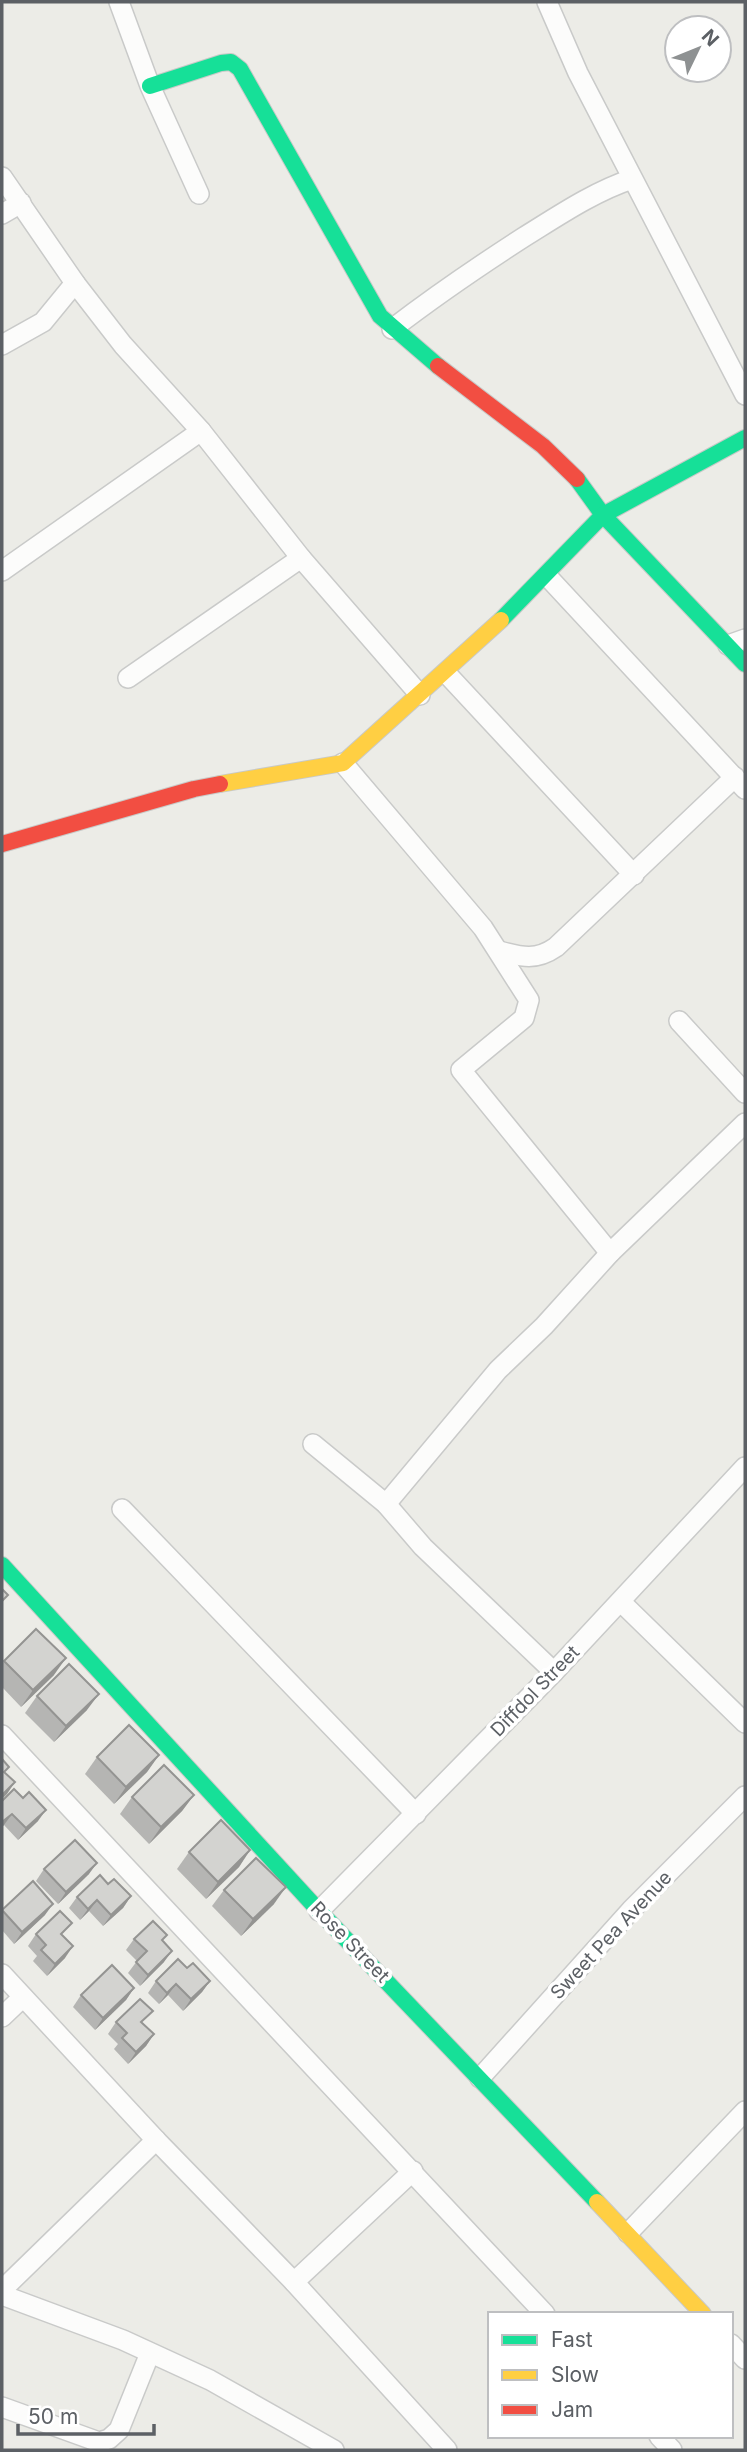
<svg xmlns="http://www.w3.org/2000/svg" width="747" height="2452" font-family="Inter,sans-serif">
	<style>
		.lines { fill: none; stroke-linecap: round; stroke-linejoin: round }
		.street-casing { stroke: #c9cac9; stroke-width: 22 }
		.fast-casing { stroke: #c8c9c7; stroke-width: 18 }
		.slow-casing { stroke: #c8c9c7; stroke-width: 18 }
		.jam-casing { stroke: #c8c9c7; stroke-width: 18 }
		.street { stroke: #fcfcfb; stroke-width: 19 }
		.fast { stroke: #16e098; stroke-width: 16 }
		.slow { stroke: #ffcf43; stroke-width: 16 }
		.jam { stroke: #f24e42; stroke-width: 16 }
		.wall { fill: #b5b5b3 }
		.shaded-wall { fill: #949492 }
		.building { fill: #d3d3d0; stroke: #949492; stroke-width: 2 }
		.labels { text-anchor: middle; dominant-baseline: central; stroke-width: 7; stroke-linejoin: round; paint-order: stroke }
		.street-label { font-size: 19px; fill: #5c6065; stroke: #fff }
	</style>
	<rect width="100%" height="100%" fill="#ecece7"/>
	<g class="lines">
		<g class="street-casing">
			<g id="street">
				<polyline points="119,2 150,86 199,194"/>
				<polyline points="547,2 578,73 745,395"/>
				<polyline points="2,177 75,283 123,345 201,431 301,558 420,695"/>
				<polyline points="2,214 21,203"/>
				<path d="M392 329C435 296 479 266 524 237 558 216 593 192 632 179"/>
				<polyline points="2,345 43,322 75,283"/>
				<polyline points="2,571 201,431"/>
				<polyline points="547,576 745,789"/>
				<polyline points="728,645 745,639"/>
				<polyline points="446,673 634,875"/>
				<polyline points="128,678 301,558"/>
				<polyline points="343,763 483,928 529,1000 524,1018 461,1070 610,1253"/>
				<path d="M499 951C522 957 536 961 556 947L735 777"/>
				<polyline points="679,1021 745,1093"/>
				<polyline points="313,1444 386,1504 423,1547 554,1672"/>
				<polyline points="386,1504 498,1370 544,1326 610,1253 745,1123"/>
				<polyline points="122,1509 416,1814"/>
				<polyline points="621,1602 745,1723"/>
				<polyline points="2,1735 545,2314"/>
				<polyline points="319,1911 554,1672 745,1467"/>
				<polyline points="2,1974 156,2140 294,2282 447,2450"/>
				<polyline points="2,2017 23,1997"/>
				<polyline points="480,2078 631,1910 745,1796"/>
				<polyline points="628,2233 745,2111"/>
				<polyline points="294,2282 413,2171"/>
				<polyline points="2,2290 156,2140"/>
				<polyline points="2,2295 123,2340 210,2380 334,2450"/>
				<polyline points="731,2344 745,2359"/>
				<polyline points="2,2407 99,2442 109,2439 119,2430 150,2353"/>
				<polyline points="659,2436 672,2450"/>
			</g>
		</g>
		<g class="fast-casing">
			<g id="fast">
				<polyline points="150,86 221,63 231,62 240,69 380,316 438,366"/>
				<polyline points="577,479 603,515 745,664"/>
				<polyline points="501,620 603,515 745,438"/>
				<polyline points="2,1565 320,1912 597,2202"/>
			</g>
		</g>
		<g class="slow-casing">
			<g id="slow">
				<polyline points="220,784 343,763 501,620"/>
				<polyline points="597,2202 703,2314"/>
			</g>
		</g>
		<g class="jam-casing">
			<g id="jam">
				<polyline points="438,366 543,446 577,479"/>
				<polyline points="2,844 194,789 220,784"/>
			</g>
		</g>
		<use href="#street" class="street"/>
		<use href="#fast" class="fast"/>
		<use href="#slow" class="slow"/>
		<use href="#jam" class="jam"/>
	</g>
	<g class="wall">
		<polygon points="4,1661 54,1675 21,1707 2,1687 2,1664"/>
		<polygon points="37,1696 87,1710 54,1742 25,1713"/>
		<polygon points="159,1755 147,1772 114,1804 85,1774 97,1757"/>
		<polygon points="194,1795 182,1811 149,1844 120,1814 132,1797"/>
		<polygon points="2,1801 38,1821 18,1840 4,1825 2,1827"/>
		<polygon points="250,1850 239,1867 206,1899 177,1869 189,1852"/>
		<polygon points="44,1869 89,1874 58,1904 36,1881"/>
		<polygon points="108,1884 131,1896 123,1908 103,1926 89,1911 80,1920 69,1908 77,1897"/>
		<polygon points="224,1890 274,1904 241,1936 212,1906"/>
		<polygon points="2,1910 45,1915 14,1944 2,1930"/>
		<polygon points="36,1934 63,1936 65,1958 47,1976 33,1961 37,1956 28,1946"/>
		<polygon points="134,1939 163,1941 164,1962 140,1986 128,1973 137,1961 126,1950"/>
		<polygon points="187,1968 210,1981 202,1992 183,2011 168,1995 159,2004 148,1993 156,1981"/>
		<polygon points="134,1988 126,2000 95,2030 73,2007 81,1995"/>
		<polygon points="116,2022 143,2024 154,2034 146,2046 128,2064 114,2049 118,2044 108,2034"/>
	</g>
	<g class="shaded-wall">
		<polygon points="66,1658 54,1675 21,1707 33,1690"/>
		<polygon points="99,1694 87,1710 54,1742 66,1726"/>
		<polygon points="159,1755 147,1772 114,1804 126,1787"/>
		<polygon points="15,1782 7,1794 2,1799 2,1795"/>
		<polygon points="194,1795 182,1811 149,1844 161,1827"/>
		<polygon points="46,1810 38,1821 18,1840 26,1828"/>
		<polygon points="12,1814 4,1825 2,1827 2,1823"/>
		<polygon points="250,1850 239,1867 206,1899 218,1882"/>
		<polygon points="97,1863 89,1874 58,1904 66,1892"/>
		<polygon points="286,1887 274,1904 241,1936 253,1919"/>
		<polygon points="131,1896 123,1908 103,1926 111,1915"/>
		<polygon points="97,1900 89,1911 80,1920 88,1909"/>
		<polygon points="53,1904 45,1915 14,1944 22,1932"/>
		<polygon points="73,1946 65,1958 47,1976 55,1964"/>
		<polygon points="172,1951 164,1962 140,1986 148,1975"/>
		<polygon points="210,1981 202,1992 183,2011 191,1999"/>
		<polygon points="176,1984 168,1995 159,2004 167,1993"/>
		<polygon points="134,1988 126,2000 95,2030 103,2018"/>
		<polygon points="154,2034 146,2046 128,2064 136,2052"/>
	</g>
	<g class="building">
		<polygon points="2,1589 8,1595 2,1601"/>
		<polygon points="36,1629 66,1658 33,1690 4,1661"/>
		<polygon points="69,1664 99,1694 66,1726 37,1696"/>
		<polygon points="129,1725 159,1755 126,1787 97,1757"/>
		<polygon points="2,1759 9,1767 4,1772 15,1782 2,1795"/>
		<polygon points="164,1765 194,1795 161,1827 132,1797"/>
		<polygon points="14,1789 23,1798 29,1792 46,1810 26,1828 12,1814 2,1822 2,1801"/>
		<polygon points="221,1820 250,1850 218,1882 189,1852"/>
		<polygon points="75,1840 97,1863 66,1892 44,1869"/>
		<polygon points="256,1858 286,1887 253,1919 224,1890"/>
		<polygon points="100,1875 108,1884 114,1879 131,1896 111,1915 97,1900 88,1909 77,1897"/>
		<polygon points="33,1881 53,1904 22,1932 2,1910"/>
		<polygon points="60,1911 72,1923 61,1934 73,1946 55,1964 41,1950 46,1945 36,1934"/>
		<polygon points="153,1921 167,1935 162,1940 172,1951 148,1975 136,1962 147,1951 134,1939"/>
		<polygon points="178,1959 187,1968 193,1963 210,1981 191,1999 176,1984 167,1993 156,1981"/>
		<polygon points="112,1965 134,1988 103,2018 81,1995"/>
		<polygon points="140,1999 153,2011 141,2022 154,2034 136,2052 122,2038 127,2033 116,2022"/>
	</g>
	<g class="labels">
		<g class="street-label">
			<text transform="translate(535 1691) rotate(-46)">Diffdol Street</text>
			<text transform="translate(611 1935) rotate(-47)">Sweet Pea Avenue</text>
			<text transform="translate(350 1942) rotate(46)">Rose Street</text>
		</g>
	</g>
	<rect width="747" height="2452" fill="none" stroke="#5c6065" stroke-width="7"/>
	<rect x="488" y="2312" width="245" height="126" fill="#ffffff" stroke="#bebfc1" stroke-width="2"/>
	<rect x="502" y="2335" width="35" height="10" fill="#16e098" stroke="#bebfc1" stroke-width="2"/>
	<text x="551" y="2347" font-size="21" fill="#5c6065">Fast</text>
	<rect x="502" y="2370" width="35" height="10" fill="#ffcf43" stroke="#bebfc1" stroke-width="2"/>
	<text x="551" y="2382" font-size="21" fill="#5c6065">Slow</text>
	<rect x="502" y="2405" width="35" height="10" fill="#f24e42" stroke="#bebfc1" stroke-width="2"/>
	<text x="551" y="2417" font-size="21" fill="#5c6065">Jam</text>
	<g transform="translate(698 49) rotate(47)"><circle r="33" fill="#ffffff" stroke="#bebfc1" stroke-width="2"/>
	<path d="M0-5L12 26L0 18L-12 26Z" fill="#8e9192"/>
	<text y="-10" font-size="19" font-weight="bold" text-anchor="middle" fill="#5c6065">N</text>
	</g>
	<path d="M18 2424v10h136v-10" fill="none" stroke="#5c6065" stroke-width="3.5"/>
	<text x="28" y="2424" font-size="21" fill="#5c6065" stroke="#ffffff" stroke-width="5" paint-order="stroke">50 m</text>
</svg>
